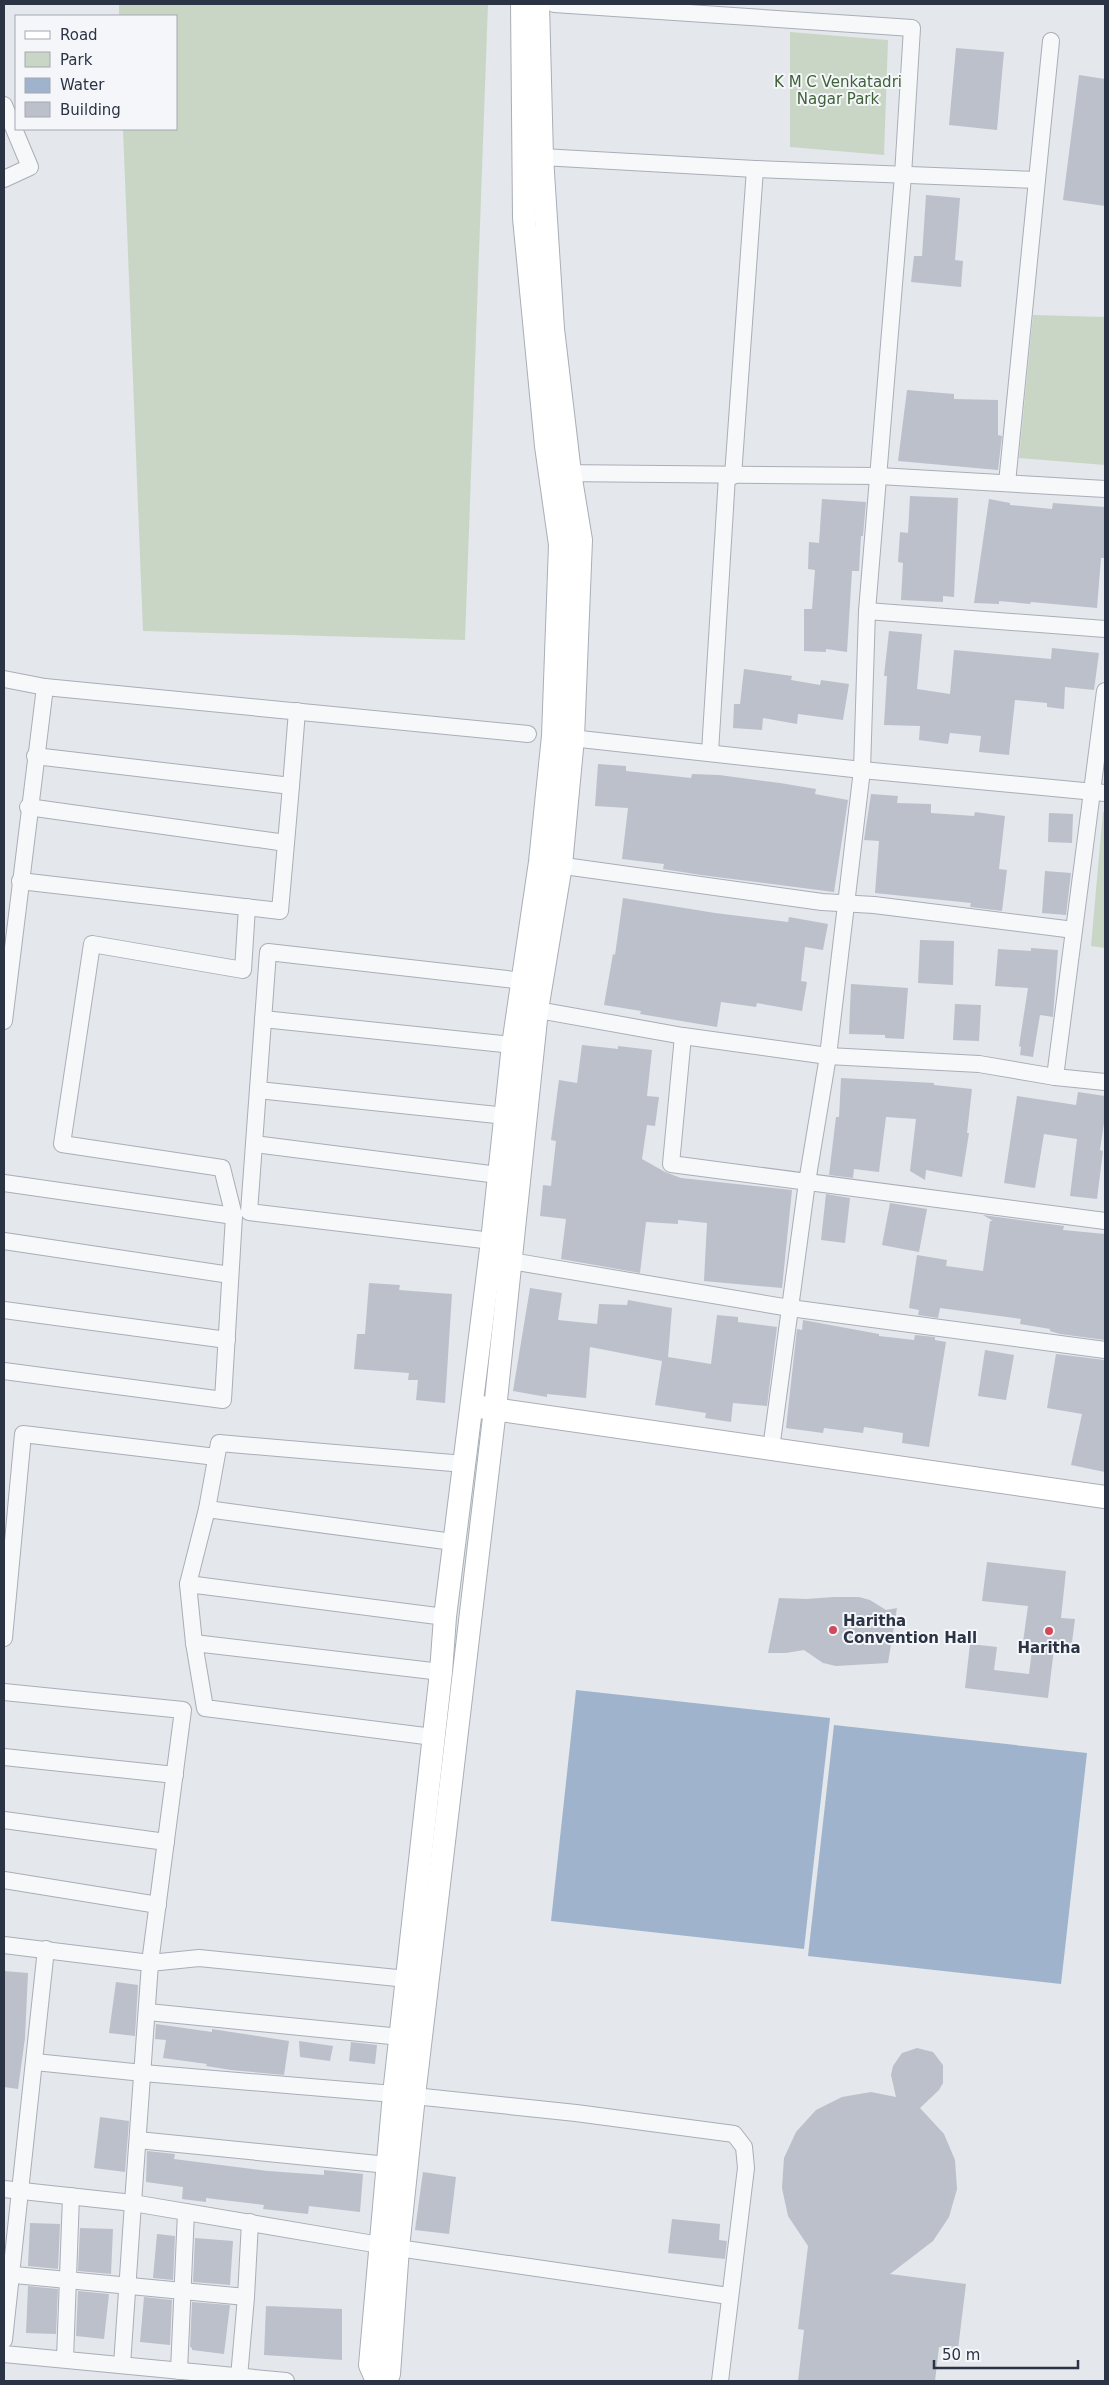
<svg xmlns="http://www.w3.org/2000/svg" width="1109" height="2385" font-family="'DejaVu Sans',sans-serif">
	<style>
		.green { fill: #c9d6c5 }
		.water { fill: #9fb4cc }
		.building { fill: #bbc0ca }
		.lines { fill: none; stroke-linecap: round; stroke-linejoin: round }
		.street-casing { stroke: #a9aeb7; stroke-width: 18 }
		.secondary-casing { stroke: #a9aeb7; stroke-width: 24 }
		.street { stroke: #f7f8fa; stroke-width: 16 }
		.secondary { stroke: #fff; stroke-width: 22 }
		.poi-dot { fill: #d1495b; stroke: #f4f6f9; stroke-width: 2 }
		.labels { text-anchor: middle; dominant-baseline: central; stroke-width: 4; stroke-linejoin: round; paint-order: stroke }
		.park-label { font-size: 15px; fill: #3f6138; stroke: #f4f6f9 }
		.poi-label { font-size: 15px; font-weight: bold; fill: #2b3445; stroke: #f4f6f9; text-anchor: start }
	</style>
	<rect width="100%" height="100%" fill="#e4e7ec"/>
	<g class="green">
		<polygon points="119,4 488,4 465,640 143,631 123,129 176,129 176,16 119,16"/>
		<polygon points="790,32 888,40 884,155 790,147"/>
		<polygon points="1033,315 1105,317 1105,465 1019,458"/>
		<polygon points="1103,812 1105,812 1105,948 1091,946"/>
	</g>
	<g class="water">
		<polygon points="576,1690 830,1718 804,1949 551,1921"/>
		<polygon points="834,1725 1087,1753 1061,1984 808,1956"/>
	</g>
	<g class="building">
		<polygon points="956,48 1004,52 997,130 949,125"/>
		<polygon points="1079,75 1105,79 1105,206 1063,200"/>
		<polygon points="926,195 960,198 955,260 963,261 961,287 911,282 914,256 922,256"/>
		<polygon points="907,390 954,394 954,399 998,400 998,435 1002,436 998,470 898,461"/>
		<polygon points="910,496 958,498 954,597 943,596 943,602 901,600 903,563 898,562 900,532 908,533"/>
		<polygon points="822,499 866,502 863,536 861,536 859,571 852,571 847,652 826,649 826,652 804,651 804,609 812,609 815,570 808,569 809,542 819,543"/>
		<polygon points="989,499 1010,503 1010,505 1052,509 1053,503 1105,507 1105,558 1101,558 1097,608 1031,602 1030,604 999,601 999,604 974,603"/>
		<polygon points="889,631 922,634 917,689 950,694 954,650 1051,659 1052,648 1099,653 1094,690 1065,687 1064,709 1047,707 1047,703 1015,700 1009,755 979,752 981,736 950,733 948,744 919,740 920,726 884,725 887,676 884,676"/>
		<polygon points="744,669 792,676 791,680 820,685 821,680 849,684 843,720 798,714 797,724 763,718 762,730 733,728 734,704 740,704"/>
		<polygon points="598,764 626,766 626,771 691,778 692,774 719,775 780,783 816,789 815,794 848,800 834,892 701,875 663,869 664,864 622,859 628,808 595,806"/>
		<polygon points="871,794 898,796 897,803 931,804 931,813 974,816 975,812 1005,816 999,869 1007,870 1002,911 970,907 971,903 875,893 879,841 864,840"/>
		<polygon points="1049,813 1073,814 1072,843 1048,842"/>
		<polygon points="1045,871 1071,873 1066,915 1042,913"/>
		<polygon points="623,898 715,913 788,922 789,917 828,924 823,950 805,947 801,981 807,982 802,1011 757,1003 756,1007 721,1002 717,1027 640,1014 641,1011 604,1005 613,954 615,955"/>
		<polygon points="920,940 954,941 953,985 918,983"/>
		<polygon points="1031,948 1058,950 1053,1017 1040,1015 1033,1057 1020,1055 1021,1047 1019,1046 1028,988 995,986 998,949 1031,951"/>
		<polygon points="851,984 908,988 904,1039 885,1038 885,1035 849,1034"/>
		<polygon points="955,1004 981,1005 979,1041 953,1040"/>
		<polygon points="582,1045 618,1049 618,1046 652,1050 647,1096 659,1097 655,1126 647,1125 642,1159 665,1172 681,1178 792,1190 782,1288 704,1281 707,1223 678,1220 678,1224 646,1222 640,1273 561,1259 566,1219 540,1216 543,1185 551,1186 556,1141 551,1140 559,1080 577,1083"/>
		<polygon points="841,1078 934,1083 934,1085 972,1089 967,1133 969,1133 962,1177 926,1170 925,1180 910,1171 916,1119 886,1117 879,1172 854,1169 853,1178 829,1175 836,1117 839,1117"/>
		<polygon points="1078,1092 1105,1096 1105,1116 1100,1150 1103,1151 1097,1199 1070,1196 1077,1139 1044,1134 1035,1188 1004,1183 1017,1096 1076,1105"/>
		<polygon points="826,1194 850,1198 845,1243 821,1240"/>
		<polygon points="890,1203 927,1209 919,1252 882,1245"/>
		<polygon points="983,1215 1064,1226 1063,1230 1105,1234 1105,1340 1060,1334 1050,1331 1050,1329 1020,1324 1021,1319 940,1308 938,1318 918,1315 919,1310 909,1308 917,1255 947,1260 946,1266 983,1271 990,1221 993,1221"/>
		<polygon points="369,1283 400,1285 399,1290 452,1294 445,1403 416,1400 418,1380 408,1380 409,1373 354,1369 357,1334 365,1334"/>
		<polygon points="530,1288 562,1293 558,1320 597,1324 599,1304 627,1305 628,1300 672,1308 668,1357 711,1364 717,1315 738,1317 738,1322 777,1327 767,1406 733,1403 731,1422 705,1418 706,1413 655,1405 662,1361 590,1347 586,1398 547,1394 547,1397 513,1391"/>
		<polygon points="803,1320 879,1334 879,1336 914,1340 915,1335 935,1337 935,1340 946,1342 929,1447 902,1443 903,1433 864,1427 863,1433 824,1428 823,1433 786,1428 797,1329 802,1330"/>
		<polygon points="985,1350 1014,1355 1006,1400 978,1396"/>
		<polygon points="1056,1354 1105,1360 1105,1472 1071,1465 1082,1414 1047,1408"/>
		<polygon points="987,1562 1066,1571 1061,1618 1075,1619 1071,1650 1054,1649 1048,1698 965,1688 970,1644 997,1647 994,1670 1029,1674 1033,1643 1023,1642 1028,1606 982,1601"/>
		<polygon points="834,1597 859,1597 870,1600 886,1610 897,1608 888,1663 836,1666 823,1663 804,1650 786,1653 768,1653 779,1598 806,1599"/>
		<polygon points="4,1971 28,1973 25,2038 18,2089 4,2087"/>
		<polygon points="116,1982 138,1985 135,2036 109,2033"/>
		<polygon points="156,2024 212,2032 212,2029 289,2041 284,2075 231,2070 206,2066 207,2064 163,2058 166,2040 155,2039"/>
		<polygon points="299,2041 333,2046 330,2061 300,2057"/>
		<polygon points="351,2042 377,2045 375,2064 349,2061"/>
		<polygon points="917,2048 933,2052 943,2065 943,2083 939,2090 920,2108 944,2134 955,2160 957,2189 949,2217 933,2241 890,2274 966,2284 958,2349 939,2347 935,2381 798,2381 804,2330 798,2329 808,2246 788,2216 782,2188 784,2158 796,2132 816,2110 842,2097 871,2092 896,2097 891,2075 893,2066 902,2053"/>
		<polygon points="100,2117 129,2121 125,2172 94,2168"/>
		<polygon points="147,2151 175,2154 174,2159 268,2171 324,2175 324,2170 363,2174 360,2212 309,2206 308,2214 263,2209 264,2205 206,2198 206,2202 182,2199 183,2187 146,2182"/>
		<polygon points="423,2172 456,2177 449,2234 415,2230"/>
		<polygon points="672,2219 720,2224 719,2240 727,2241 725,2259 668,2253"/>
		<polygon points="30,2223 60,2224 58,2269 28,2266"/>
		<polygon points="80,2228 113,2229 111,2274 78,2271"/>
		<polygon points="157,2234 175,2236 173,2280 153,2278"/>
		<polygon points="195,2238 233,2241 230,2285 193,2282"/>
		<polygon points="28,2286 58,2289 56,2334 26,2333"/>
		<polygon points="78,2291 109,2294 104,2339 76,2336"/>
		<polygon points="144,2297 172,2300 170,2345 140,2342"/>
		<polygon points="192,2302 230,2305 224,2354 192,2350 192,2348 190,2347"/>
		<polygon points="266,2306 342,2309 342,2360 264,2355"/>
	</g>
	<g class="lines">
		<g class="street-casing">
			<g id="street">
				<polyline points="554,4 912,28 903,175 867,611 862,770 828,1056 807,1182 771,1449"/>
				<polyline points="4,105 30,167 4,179"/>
				<polyline points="542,157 755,169 1037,180 1007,483"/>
				<polyline points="1037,180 1051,41"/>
				<polyline points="560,473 879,476 1105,489"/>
				<polyline points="733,476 755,169"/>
				<polyline points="867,611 1105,629"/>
				<polyline points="4,679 45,687 528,734"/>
				<polyline points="562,737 862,770 1105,793"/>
				<polyline points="710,752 727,476"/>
				<polyline points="35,756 291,786 297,711"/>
				<polyline points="28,807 286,843 291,786"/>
				<polyline points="550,864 822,902 874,905 1074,930"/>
				<polyline points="20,881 280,911 286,843"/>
				<polyline points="527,1008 683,1036 828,1056 979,1064 1055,1077 1105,1082"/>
				<polyline points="263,1019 513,1045"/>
				<polyline points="4,1021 45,687"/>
				<polyline points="683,1036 671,1164 1105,1221"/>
				<polyline points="1055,1077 1105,691"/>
				<polyline points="258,1090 516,1117"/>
				<polyline points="254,1144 498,1175"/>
				<polyline points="4,1183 234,1216 223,1400 4,1371"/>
				<polyline points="234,1216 222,1168 62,1144 92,944 243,970 247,907"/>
				<polyline points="4,1241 230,1275"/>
				<polyline points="492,1241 249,1212 268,952 524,981"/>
				<polyline points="511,1261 790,1308 1105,1350"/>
				<polyline points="4,1310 227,1340"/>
				<polyline points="207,1509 219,1443 464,1464"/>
				<polyline points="188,1584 207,1509 453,1542"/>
				<polyline points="4,1638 23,1434 216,1457"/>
				<polyline points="194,1643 441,1672"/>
				<polyline points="4,1692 183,1710 150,1963 199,1958 407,1979"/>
				<polyline points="433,1737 205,1708 194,1643 188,1584 445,1617"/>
				<polyline points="4,1757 175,1775"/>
				<polyline points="4,1820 166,1842"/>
				<polyline points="4,1880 158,1905"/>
				<polyline points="4,1945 150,1963 133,2203 380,2245"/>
				<polyline points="148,2012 401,2037"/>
				<polyline points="35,2062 143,2073 394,2094"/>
				<polyline points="414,2096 576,2113 734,2134 744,2147 746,2168 720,2381"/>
				<polyline points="138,2140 388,2165"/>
				<polyline points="4,2189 133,2203 122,2365"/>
				<polyline points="398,2248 729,2296"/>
				<polyline points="4,2274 246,2297 250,2222"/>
				<polyline points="4,2340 46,1949"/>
				<polyline points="4,2354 286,2381"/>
				<polyline points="65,2359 71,2196"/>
				<polyline points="179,2371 186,2212"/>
				<polyline points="239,2377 246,2297"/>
			</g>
		</g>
		<g class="secondary-casing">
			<g id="secondary">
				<polyline points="480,1407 1105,1497"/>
				<polyline points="377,2381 370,2365 394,2094 441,1672 445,1617 492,1241 513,1045 540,862 553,736 560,545 546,446 524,218 522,4"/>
				<polyline points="385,2381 389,2374 398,2248 414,2096 495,1409 537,1010 561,865 573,738 581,540 570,473 553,329 542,157 538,4"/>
			</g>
		</g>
		<use href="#street" class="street"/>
		<use href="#secondary" class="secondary"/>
	</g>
	<g class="poi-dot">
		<circle cx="833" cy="1630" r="5"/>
		<circle cx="1049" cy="1631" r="5"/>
	</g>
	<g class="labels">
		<g class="park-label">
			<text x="838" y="82">K M C Venkatadri<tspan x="838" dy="17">Nagar Park</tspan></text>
		</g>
		<g class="poi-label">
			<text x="843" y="1621">Haritha<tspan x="843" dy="17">Convention Hall</tspan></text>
			<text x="1049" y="1648" text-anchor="middle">Haritha</text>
		</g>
	</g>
	<rect width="1109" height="2385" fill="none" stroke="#2b3445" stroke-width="10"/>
	<rect x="15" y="15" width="162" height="115" fill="#f4f6f9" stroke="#a4a8b1"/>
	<rect x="25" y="31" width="25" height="8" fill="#ffffff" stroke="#a4a8b1"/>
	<text x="60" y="40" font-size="15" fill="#2b3445">Road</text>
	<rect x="25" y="52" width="25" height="15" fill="#c9d6c5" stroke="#a4a8b1"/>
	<text x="60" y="65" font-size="15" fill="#2b3445">Park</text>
	<rect x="25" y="78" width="25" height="15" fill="#9fb4cc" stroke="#a4a8b1"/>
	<text x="60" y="90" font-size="15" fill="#2b3445">Water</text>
	<rect x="25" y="102" width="25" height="15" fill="#bbc0ca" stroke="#a4a8b1"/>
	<text x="60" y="115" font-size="15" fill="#2b3445">Building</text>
	<path d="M934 2360v8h144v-8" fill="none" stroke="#2b3445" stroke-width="2.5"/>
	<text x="942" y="2360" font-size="15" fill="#2b3445" stroke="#f4f6f9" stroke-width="4" paint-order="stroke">50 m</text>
</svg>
